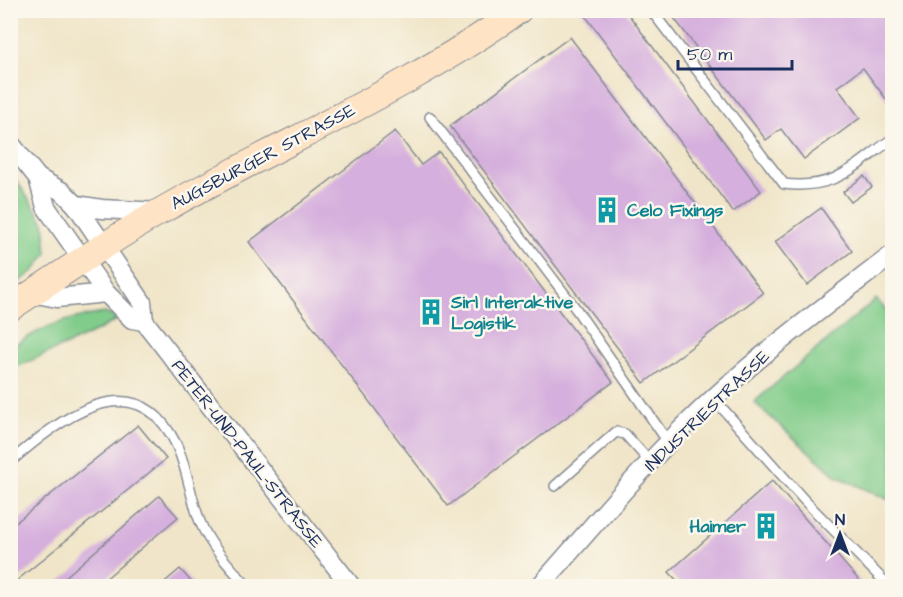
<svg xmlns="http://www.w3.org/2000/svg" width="903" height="597" font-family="'Architects Daughter',sans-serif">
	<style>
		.green { fill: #81cc8a; stroke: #4e7e74; stroke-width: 1.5 }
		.building { fill: #d5afdd }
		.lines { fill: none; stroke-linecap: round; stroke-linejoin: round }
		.service-casing { stroke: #868a93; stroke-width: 12 }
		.minor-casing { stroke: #868a93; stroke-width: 21 }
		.secondary-casing { stroke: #868a93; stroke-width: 28 }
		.service { stroke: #fff; stroke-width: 9 }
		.minor { stroke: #fff; stroke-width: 18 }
		.secondary { stroke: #fee4c5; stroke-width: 26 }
		.labels { text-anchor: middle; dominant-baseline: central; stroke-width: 5; stroke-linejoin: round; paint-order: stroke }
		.street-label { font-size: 18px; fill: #1b2f5e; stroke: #fbf7ec }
		.culture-label { font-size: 18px; font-weight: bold; fill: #0d838f; stroke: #fbf7ec; text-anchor: start }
	</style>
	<rect width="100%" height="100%" fill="#fbf7ec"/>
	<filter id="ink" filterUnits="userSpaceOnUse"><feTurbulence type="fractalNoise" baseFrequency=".0167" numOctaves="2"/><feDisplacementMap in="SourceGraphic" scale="12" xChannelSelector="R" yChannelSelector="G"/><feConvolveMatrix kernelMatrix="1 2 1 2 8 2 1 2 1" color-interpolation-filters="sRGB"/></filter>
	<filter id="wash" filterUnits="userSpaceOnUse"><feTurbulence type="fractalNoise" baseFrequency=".008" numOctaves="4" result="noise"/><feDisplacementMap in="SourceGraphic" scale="24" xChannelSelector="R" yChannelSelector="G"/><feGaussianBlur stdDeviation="1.35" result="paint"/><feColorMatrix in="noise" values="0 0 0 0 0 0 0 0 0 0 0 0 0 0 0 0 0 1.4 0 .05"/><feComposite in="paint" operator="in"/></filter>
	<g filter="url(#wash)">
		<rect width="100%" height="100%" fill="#f0e5c8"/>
		<g class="green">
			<polygon points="10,171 44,222 47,253 35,270 11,288"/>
			<polygon points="876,299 892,316 892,501 836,476 754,402"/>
			<path d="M105 313 118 319C84 340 46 352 11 370V347C46 325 63 319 105 313Z"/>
		</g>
		<g id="blocks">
			<g class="building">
				<polygon points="581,10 625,10 761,191 733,212"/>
				<polygon points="668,10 892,10 892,107 863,68 837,87 860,118 804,159 781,129 766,140"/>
				<polygon points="570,37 763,293 644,383 450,126"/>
				<polygon points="395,131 421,165 439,152 613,382 448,506 249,242"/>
				<polygon points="864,176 872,187 851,202 843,192"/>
				<polygon points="821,208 852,251 807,285 775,242"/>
				<polygon points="138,425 166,459 10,586 10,527"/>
				<polygon points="772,481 864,586 682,586 669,572"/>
				<polygon points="159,496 178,517 97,586 55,586"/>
				<polygon points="180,569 195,586 160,586"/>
			</g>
		</g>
	</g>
	<g filter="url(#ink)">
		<use href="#blocks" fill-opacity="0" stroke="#868a93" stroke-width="1.5"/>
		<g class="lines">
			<g class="service-casing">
				<g id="service">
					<path d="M651 10 784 184C836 190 853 167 892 139"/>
					<polyline points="430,117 576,309 668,442"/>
					<polyline points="714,399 805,501 889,586"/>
					<path d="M10 462C58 421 134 359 176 444 188 469 190 498 201 524 211 547 230 567 247 586"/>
					<polyline points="555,486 616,432 625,434 650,462"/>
					<polyline points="332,586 343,577"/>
				</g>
			</g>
			<g class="minor-casing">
				<g id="minor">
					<polyline points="10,143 38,178 46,207 106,293 132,319 144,321"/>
					<polyline points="38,178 63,192 76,205 142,302 144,321 351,586"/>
					<polyline points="76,205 102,209 160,212"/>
					<polyline points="32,293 57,298 106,293"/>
					<path d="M540 586C582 539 623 489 668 443 735 372 815 314 892 255"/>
				</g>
			</g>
			<g class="secondary-casing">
				<path id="secondary" d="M10 308C59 275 108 242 159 212 278 144 407 90 519 10"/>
			</g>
			<use href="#service" class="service"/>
			<use href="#minor" class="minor"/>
			<use href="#secondary" class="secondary"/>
		</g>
	</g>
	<defs>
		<g id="building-bare" transform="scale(2.07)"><path d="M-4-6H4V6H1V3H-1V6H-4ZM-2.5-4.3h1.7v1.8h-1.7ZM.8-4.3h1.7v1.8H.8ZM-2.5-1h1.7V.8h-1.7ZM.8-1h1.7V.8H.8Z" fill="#0f9aa8" stroke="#fbf7ec" stroke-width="2.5" paint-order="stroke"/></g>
	</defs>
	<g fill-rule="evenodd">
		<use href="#building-bare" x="607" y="210"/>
		<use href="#building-bare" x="431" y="312"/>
		<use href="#building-bare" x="766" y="526"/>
	</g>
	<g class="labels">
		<g class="street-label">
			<text transform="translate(263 157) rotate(-28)">AUGSBURGER STRASSE</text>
			<text transform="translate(707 411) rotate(-44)">INDUSTRIESTRASSE</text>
			<text transform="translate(247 454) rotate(52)">PETER-UND-PAUL-STRASSE</text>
		</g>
		<g class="culture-label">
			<text x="627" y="210">Celo Fixings</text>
			<text x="451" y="302">Sirl Interaktive<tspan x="451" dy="21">Logistik</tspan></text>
			<text x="746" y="526" text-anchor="end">Haimer</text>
		</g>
	</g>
	<rect width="903" height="597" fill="none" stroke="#fbf7ec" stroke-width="36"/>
	<g transform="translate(840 534)" stroke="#fbf7ec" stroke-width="4.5" paint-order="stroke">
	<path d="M0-4.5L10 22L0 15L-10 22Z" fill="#1b2f5e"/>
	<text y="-9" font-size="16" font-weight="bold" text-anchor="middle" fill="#1b2f5e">N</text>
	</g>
	<path d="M678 60v9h114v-9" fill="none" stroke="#1b2f5e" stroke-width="3"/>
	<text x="687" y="60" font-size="18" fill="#1b2f5e" stroke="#fbf7ec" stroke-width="4.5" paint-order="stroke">50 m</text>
</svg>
